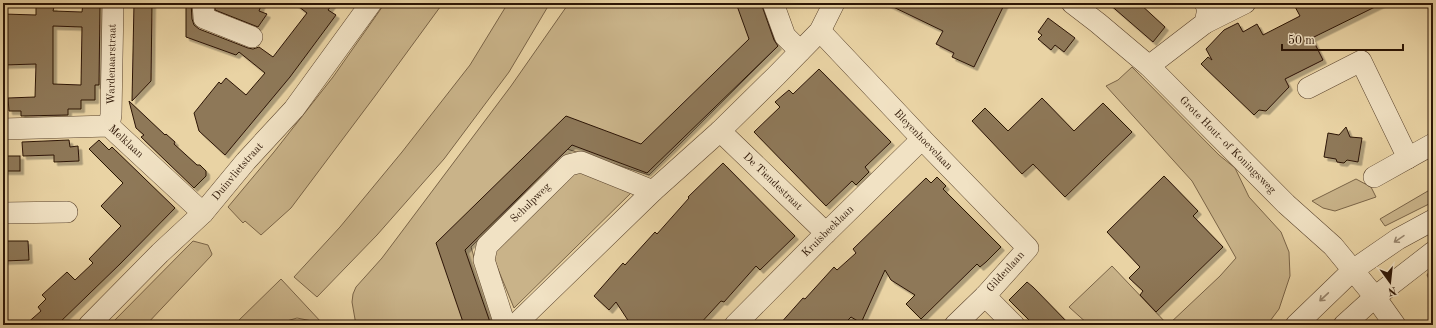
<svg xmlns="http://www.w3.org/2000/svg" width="1436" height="328" font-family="'Old Standard TT',serif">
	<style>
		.green { fill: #c9b389; stroke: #7a6447 }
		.building { fill: #8e7858; stroke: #2c1505; fill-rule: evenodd; filter: url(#shadow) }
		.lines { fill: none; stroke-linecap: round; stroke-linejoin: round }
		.minor-casing { stroke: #5b442d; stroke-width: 22 }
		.minor { stroke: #f1e2c4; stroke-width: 21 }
		.oneway { stroke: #98866e }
		.labels { text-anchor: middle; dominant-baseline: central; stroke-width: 4; stroke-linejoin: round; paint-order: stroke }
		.street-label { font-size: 11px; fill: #2c1505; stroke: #f1e2c4 }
	</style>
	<defs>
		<filter id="shadow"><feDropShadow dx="3.5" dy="3.5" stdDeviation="0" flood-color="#0004"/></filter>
	</defs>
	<rect width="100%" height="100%" fill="#e9d3a4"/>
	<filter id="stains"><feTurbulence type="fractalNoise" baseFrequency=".005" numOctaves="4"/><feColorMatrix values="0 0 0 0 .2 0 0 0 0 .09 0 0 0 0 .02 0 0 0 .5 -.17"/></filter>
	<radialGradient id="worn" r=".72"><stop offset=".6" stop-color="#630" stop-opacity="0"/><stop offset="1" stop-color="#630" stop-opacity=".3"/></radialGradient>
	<g class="green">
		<polygon points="385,3 443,3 375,96 291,208 261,235 245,221 243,223 228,207 274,152 333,77"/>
		<polygon points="508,3 550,3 509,72 444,159 377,235 317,297 294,277 340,227 402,152 470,65"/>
		<polygon points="569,3 762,3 777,47 649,175 567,149 471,247 494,323 492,325 356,325 352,302 353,294 356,287 382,258 511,86"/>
		<polygon points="1132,67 1219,155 1235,168 1249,197 1281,232 1289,252 1290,276 1279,309 1267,325 1089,325 1069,307 1112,266 1168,325 1220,276 1236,258 1192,181 1106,86 1118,80"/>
		<polygon points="575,170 633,191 514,308 491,252"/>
		<polygon points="1356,179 1371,187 1376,197 1335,211 1323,208 1312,201"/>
		<polygon points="1433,188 1433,202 1385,226 1380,219"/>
		<polygon points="193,241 208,245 212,254 211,256 146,325 110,325"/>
		<polygon points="1433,266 1433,287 1427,275"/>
		<polygon points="281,279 322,323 297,318 273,325 234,325"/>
	</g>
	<g class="building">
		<path d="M83 3H100L99 85H95V100H81V109H68V115L21 116V111H9L8 98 35 97 36 64 3 65V14L36 15V7H54L53 11 82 12ZM53 26 82 27 81 85 53 84Z"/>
		<polygon points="134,3 152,3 151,81 132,101"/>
		<polygon points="186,3 191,3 192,19 194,25 199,29 248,48 253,49 259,47 273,57 307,13 294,3 333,3 328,10 336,15 290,77 225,155 199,131 194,113 219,82 221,84 226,78 246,95 265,73 239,52 236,55 186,37"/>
		<polygon points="215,3 262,3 259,11 267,14 258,27 215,10"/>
		<polygon points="736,3 761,3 774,40 778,46 647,173 572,145 465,250 491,325 464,325 436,243 566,116 641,144 749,39"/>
		<polygon points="885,3 1005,3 974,67 952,57 954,53 936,44 943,31"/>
		<polygon points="1108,3 1139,3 1165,27 1153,42"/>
		<polygon points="1293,3 1383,3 1312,38 1323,60 1285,79 1289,87 1266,111 1259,110 1254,115 1201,64 1208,57 1212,60 1206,49 1224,30 1238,23 1243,32 1257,24 1263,35 1300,16"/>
		<polygon points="1048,18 1075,38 1064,52 1055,45 1051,50 1038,39 1042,35 1038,32"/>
		<polygon points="819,69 891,142 865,167 869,172 856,185 852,181 826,206 754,132 780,107 775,102 783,95 789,90 793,94"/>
		<polygon points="1042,98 1074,131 1103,103 1132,132 1065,197 1033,164 1022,174 972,121 985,108 1008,131"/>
		<polygon points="129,101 165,135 166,134 175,142 174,144 197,165 200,165 206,171 206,176 194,188 141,137 144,135 136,128"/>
		<polygon points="1346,127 1350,137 1362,138 1358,162 1347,160 1344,163 1337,162 1336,159 1324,157 1328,133 1339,135"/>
		<polygon points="69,140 70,147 78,146 79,161 54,162 54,155 23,156 22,142"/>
		<polygon points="99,140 109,150 112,147 175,208 120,264 57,325 25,325 41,311 38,307 46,299 42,295 67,272 75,280 93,263 89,259 121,226 101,206 123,183 89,149"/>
		<rect x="3" y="156" width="17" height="15"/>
		<polygon points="723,163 795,236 760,270 756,266 724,302 721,301 699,325 631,325 616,302 609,310 594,296 623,263 625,265 655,232 657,234 689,198 688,197"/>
		<polygon points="1164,176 1198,211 1193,216 1223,247 1156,312 1140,295 1143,291 1129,278 1140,267 1107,232"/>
		<polygon points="937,177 946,186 943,189 1001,247 986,262 980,267 977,264 921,319 906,304 915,295 891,280 885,270 861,323 851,317 843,325 779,325 803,298 805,299 834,267 837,270 856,253 853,249 926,178 931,183"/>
		<polygon points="3,241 28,241 29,260 3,261"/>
		<polygon points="1027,282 1033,287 1070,325 1034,325 1009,300"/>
	</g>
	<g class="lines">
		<g class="minor-casing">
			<g id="minor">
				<polyline points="203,3 204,18 252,37"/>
				<polyline points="773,3 785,36 800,51"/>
				<path id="s1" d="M1072 3 1098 23 1149 66 1286 204 1333 246 1375 297 1395 325"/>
				<polyline points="1205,23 1245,3"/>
				<path id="s2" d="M820 31 922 139 1028 248 985 296 955 325"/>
				<polyline points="1149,66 1205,23 1208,9 1205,3"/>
				<polyline points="1308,88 1361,61 1408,158"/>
				<path id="s3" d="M109 126 111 115 113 3"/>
				<path id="s4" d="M3 129 109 126 203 213"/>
				<path id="s5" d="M720 131 826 233"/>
				<polyline points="1374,177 1433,144"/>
				<polyline points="3,213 67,212"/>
				<polyline points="985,296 1014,325"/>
				<path id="s6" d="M89 325 160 253 203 213 246 161 294 109 371 3"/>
				<path id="s7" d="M505 325 484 260 487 246 569 165 581 162 653 191"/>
				<polyline points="515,325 653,191 720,131 776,76 820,31 834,3"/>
				<path id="s8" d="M735 325 826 233 922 139"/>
				<polyline points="1296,325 1353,270 1398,239 1433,220"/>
				<polyline points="1344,325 1375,297 1433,252"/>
			</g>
		</g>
		<use href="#minor" class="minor"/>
	</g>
	<defs><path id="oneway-shaft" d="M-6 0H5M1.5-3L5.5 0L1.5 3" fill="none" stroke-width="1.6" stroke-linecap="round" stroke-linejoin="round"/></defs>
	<g class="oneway">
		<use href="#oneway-shaft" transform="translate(1399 239) rotate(146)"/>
		<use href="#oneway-shaft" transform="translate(1324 297) rotate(137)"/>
	</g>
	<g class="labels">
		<g class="street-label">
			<text stroke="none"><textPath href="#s3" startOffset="62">Wardenaarstraat</textPath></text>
			<text stroke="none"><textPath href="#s2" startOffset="150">Bleyenhoevelaan</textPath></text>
			<text stroke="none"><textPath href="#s4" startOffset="129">Melklaan</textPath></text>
			<text stroke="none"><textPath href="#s1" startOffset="211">Grote Hout- of Koningsweg</textPath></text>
			<text stroke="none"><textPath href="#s6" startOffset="214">Duinvlietstraat</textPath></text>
			<text stroke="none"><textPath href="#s5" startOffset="73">De Tiendestraat</textPath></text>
			<text stroke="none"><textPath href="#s7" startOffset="144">Schulpweg</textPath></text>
			<text stroke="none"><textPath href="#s8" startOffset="132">Kruisbeeklaan</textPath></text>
			<text transform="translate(1006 272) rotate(-48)">Gildenlaan</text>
		</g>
	</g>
	<rect width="1436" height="328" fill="none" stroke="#e9d3a4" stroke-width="16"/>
	<rect x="4" y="4" width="1428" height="320" fill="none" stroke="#2c1505" stroke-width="2"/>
	<rect x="8" y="8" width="1420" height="312" fill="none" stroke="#2c1505"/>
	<g transform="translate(1390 282) rotate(165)" stroke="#f1e2c4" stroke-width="3" paint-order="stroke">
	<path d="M0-3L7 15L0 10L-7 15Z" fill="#2c1505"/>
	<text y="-6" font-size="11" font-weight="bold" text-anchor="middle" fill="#2c1505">N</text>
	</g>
	<path d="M1282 44v6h121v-6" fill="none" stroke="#2c1505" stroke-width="2"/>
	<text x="1288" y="44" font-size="12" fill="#2c1505" stroke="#f1e2c4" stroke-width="3" paint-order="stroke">50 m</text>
	<rect width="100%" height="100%" filter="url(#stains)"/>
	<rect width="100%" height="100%" fill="url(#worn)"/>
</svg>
